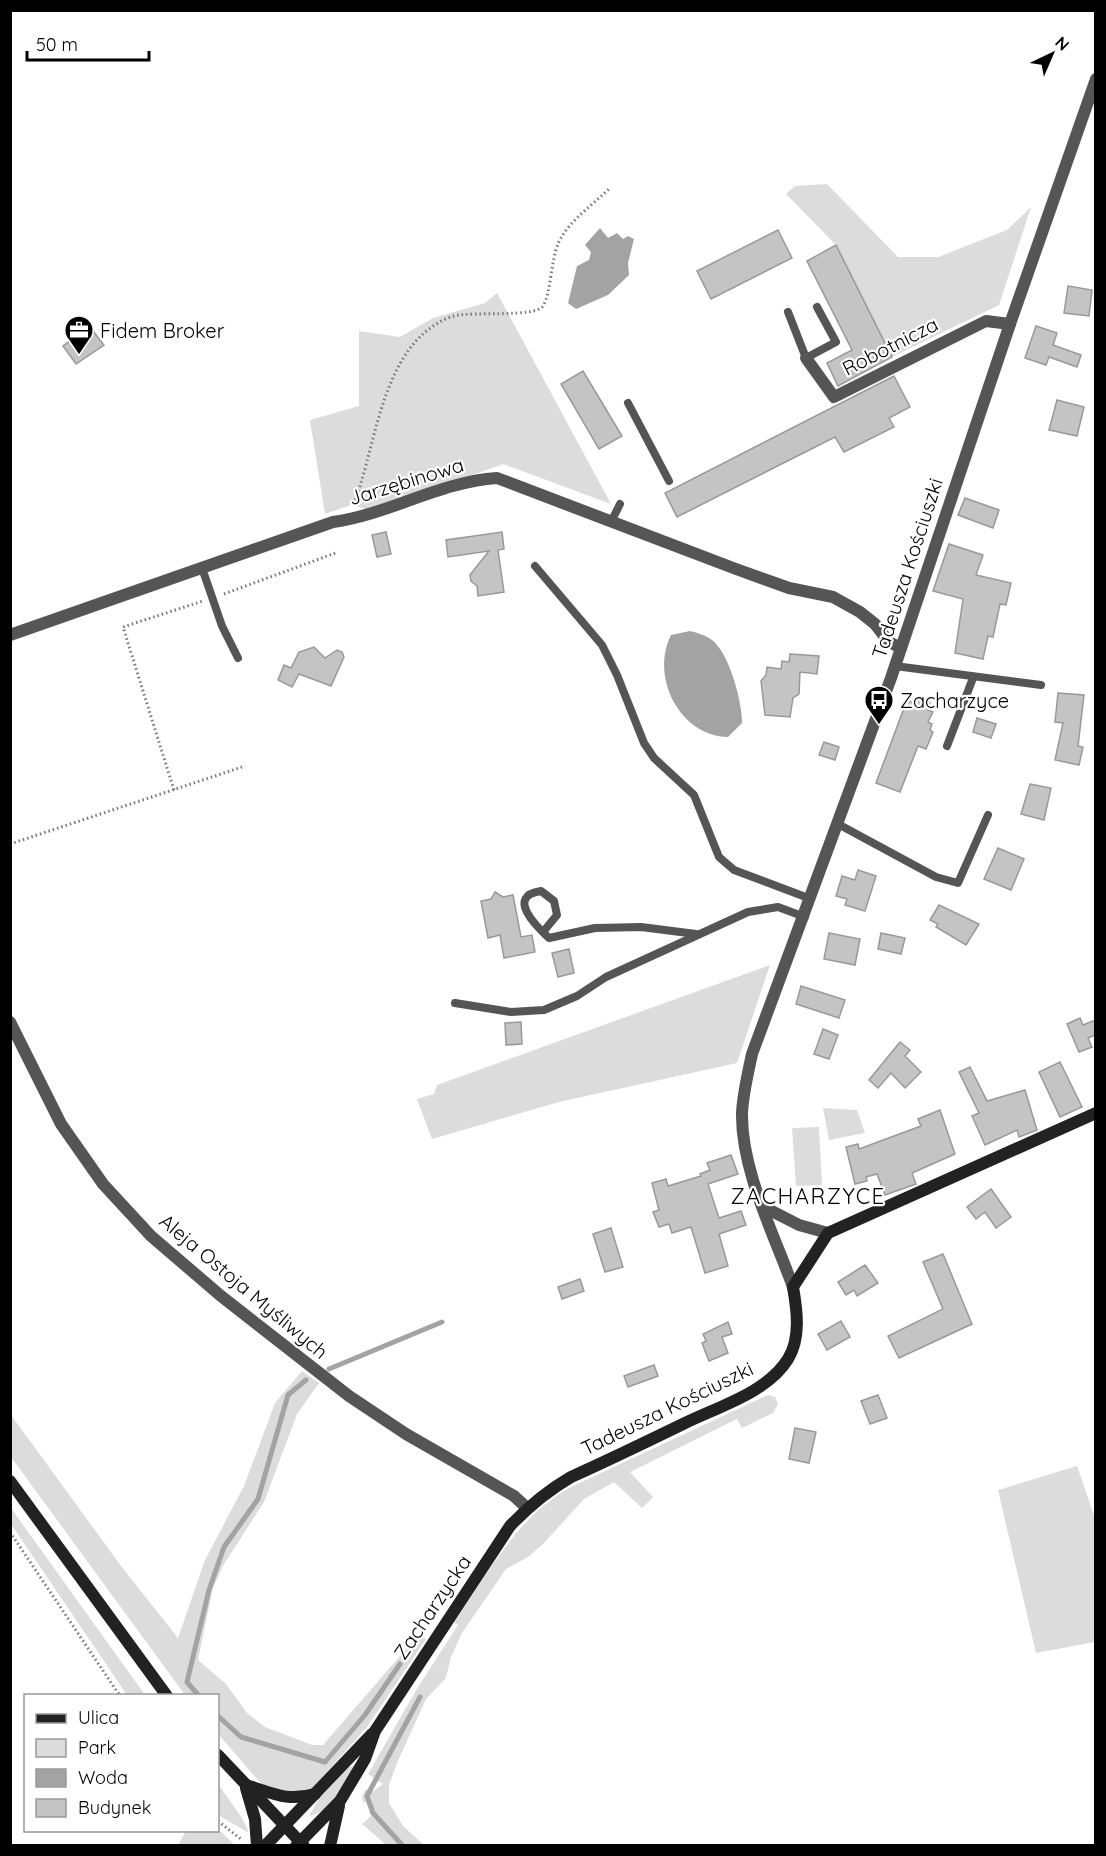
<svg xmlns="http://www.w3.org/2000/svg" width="1106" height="1856" font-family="Quicksand,sans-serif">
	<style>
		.green { fill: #dcdcdc }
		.water { fill: #a3a3a3 }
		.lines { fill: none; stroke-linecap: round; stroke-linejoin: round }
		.stream { stroke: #a3a3a3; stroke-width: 5 }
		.building { fill: #c4c4c4; stroke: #999; stroke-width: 1.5 }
		.path { stroke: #777; stroke-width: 3; stroke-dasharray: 1.5 3; stroke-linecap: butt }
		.lane { stroke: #555; stroke-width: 8 }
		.street { stroke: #555; stroke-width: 12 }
		.secondary { stroke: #222; stroke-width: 12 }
		.labels { text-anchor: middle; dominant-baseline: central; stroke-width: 4.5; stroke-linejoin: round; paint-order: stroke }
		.poi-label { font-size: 20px; fill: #000; stroke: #fff; text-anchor: start }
		.street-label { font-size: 20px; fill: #000; stroke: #fff }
		.quarter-label { font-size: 22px; letter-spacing: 1.5px; fill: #000; stroke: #fff }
	</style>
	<rect width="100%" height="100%" fill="#fff"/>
	<g class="green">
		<polygon points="827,184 898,257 938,257 1007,230 1031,207 999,305 892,357 836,245 786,194 795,186"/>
		<polygon points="497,293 611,504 503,464 374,511 351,505 325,514 310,420 359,406 359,331 400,337 433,318 485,303"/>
		<polygon points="770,965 737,1063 559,1102 432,1139 417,1099 434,1094 437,1085"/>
		<polygon points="823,1108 857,1110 865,1133 829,1140"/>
		<polygon points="819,1127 822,1185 796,1186 792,1128"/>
		<polygon points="302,1371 319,1383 297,1414 264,1502 224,1564 213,1588 198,1660 226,1684 247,1713 265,1727 312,1745 323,1745 419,1634 426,1639 367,1727 311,1790 295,1794 264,1787 218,1734 218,1696 185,1695 11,1457 11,1415 121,1566 178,1638 205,1560 244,1486 275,1403"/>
		<path d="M768 1395 775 1397 778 1404 773 1413 742 1428 737 1419 630 1472 653 1497 642 1508 614 1482 584 1499 543 1544 528 1557 506 1569 462 1633 451 1657 446 1678 426 1699 397 1763 389 1785V1803L403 1826 424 1845H382L384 1843 362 1824 371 1816 366 1802H363L362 1797 365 1790 374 1791 383 1784 368 1774 415 1692 458 1625 454 1622C489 1573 516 1517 571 1487Z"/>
		<polygon points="1077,1466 1095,1518 1095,1642 1036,1653 998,1490"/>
		<polygon points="11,1508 145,1695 127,1695 11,1524"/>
		<path d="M353 1766C349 1786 330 1812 309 1816L318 1800 349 1767Z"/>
		<polygon points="218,1784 242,1818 249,1833 218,1815"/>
		<polygon points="218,1829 235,1845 178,1845 186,1831"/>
	</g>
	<g class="water">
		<polygon points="600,228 608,238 617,233 623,239 628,236 634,239 628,263 629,275 608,295 576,309 568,303 577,266 589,260 591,252 585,245"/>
		<path d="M690 631C698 633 705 635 712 640 729 653 742 701 742 723L728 737C679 736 650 676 671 635Z"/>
	</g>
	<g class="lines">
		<g class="stream">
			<polyline points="329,1369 442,1322"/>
			<polyline points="199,1696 187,1682 209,1590 224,1547 258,1499 288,1395 306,1380"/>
			<polyline points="218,1716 241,1737 325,1762 365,1715 400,1664"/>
			<polyline points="403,1846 373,1813 367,1796 420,1697"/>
		</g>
	</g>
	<g class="building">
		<polygon points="778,230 792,258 711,299 697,271"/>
		<polygon points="836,245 892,357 838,386 827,363 852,350 807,261"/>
		<polygon points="1068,286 1092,290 1089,316 1064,313"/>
		<polygon points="1036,326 1057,333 1053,345 1081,355 1077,367 1049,357 1046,365 1025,358"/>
		<polygon points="90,327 104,345 76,364 63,346"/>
		<polygon points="583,371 622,436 599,449 561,384"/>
		<polygon points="894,376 910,407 889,418 894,427 844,452 835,437 677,517 665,493"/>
		<polygon points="1057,400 1084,407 1077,436 1049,430"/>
		<polygon points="965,498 999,510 993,528 958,515"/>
		<polygon points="386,532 391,554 377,557 372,535"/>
		<polygon points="502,532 504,549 498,550 504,592 478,596 477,586 471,581 470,575 489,551 448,557 446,540"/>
		<polygon points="949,544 983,555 976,575 1011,583 1006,605 1000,604 993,637 988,636 983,659 955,653 963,599 933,591"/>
		<polygon points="314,647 325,658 337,650 342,652 344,657 331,686 299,674 292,687 278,680 284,665 291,668 299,652"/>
		<polygon points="790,654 819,656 817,674 800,672 799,694 793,698 790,717 765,715 761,681 766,675 767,667 781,669 782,661 789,662"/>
		<polygon points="1058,693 1084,695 1078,746 1083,747 1079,765 1055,760 1063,723 1055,722"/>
		<polygon points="916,697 930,703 928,710 933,712 928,722 932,724 930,730 933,732 926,749 918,746 900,792 876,783 907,700 914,703"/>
		<polygon points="977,718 996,724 991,738 973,732"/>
		<polygon points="824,742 839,747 835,760 819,755"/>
		<polygon points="1030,784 1051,788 1044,820 1021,814"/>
		<polygon points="998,848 1024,859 1011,890 984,879"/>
		<polygon points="858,870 876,876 865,911 845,905 847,899 836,896 842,876 855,880"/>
		<polygon points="495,892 503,897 513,895 521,937 532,935 535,952 504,958 500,935 488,938 481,901 491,899"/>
		<polygon points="939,905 979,924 966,945 936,927 938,924 930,920"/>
		<polygon points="829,933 860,939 855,965 824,959"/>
		<polygon points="881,933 905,938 901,954 878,949"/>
		<polygon points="569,949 574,973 558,977 552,953"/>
		<polygon points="801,986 845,1000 839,1018 796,1004"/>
		<polygon points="1080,1018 1083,1025 1095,1020 1095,1035 1088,1038 1092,1047 1079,1052 1067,1024"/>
		<polygon points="521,1022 522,1044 506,1045 505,1023"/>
		<polygon points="823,1029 838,1035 829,1059 814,1054"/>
		<polygon points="900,1042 910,1050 905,1056 921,1072 905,1088 891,1073 878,1088 869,1080"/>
		<polygon points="1060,1062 1082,1107 1060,1117 1039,1072"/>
		<polygon points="970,1067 987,1101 1025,1090 1037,1130 1019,1137 1017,1130 985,1145 972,1116 979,1113 959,1072"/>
		<polygon points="940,1110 955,1154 912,1173 916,1184 885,1195 877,1174 866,1177 867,1181 855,1184 846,1147 858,1144 859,1149 921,1126 918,1119"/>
		<polygon points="731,1155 738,1174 708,1184 719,1218 741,1211 746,1225 719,1234 728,1266 705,1273 691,1227 672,1233 669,1224 659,1227 653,1212 659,1210 652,1183 666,1179 668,1186 701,1176 700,1174 710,1170 707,1163"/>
		<polygon points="991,1189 1011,1217 996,1228 985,1212 976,1219 967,1207"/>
		<polygon points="611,1228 623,1267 605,1272 593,1234"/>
		<polygon points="943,1254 972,1324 899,1358 888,1336 943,1309 923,1262"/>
		<polygon points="865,1265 878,1283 857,1296 854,1290 846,1295 838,1282"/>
		<polygon points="580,1279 584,1291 562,1299 558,1287"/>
		<polygon points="841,1321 850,1337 827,1350 818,1334"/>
		<polygon points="728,1322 732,1334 722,1337 728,1353 709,1361 702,1343 706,1341 703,1334"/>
		<polygon points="654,1365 658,1376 628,1387 624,1376"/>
		<polygon points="878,1395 887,1418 870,1424 861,1401"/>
		<polygon points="795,1428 816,1432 809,1463 789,1459"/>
	</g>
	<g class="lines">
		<g class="path">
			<path d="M354 504C374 451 380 373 423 334 432 326 443 319 454 316 472 311 535 318 543 306 551 293 551 260 558 244 567 222 594 204 610 188"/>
			<polyline points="224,594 338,552"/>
			<polyline points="174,790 123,627 203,601"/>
			<polyline points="10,844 245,766"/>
			<polyline points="10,1532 120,1696"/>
			<polyline points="218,1821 242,1840"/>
		</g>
		<g class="lane">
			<polyline points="788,312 806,358 836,342 817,307"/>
			<polyline points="628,403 669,481"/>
			<polyline points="612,520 620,504"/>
			<polyline points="535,566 602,645 617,675 644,743 654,758 694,795 719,857 734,870 811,899"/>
			<polyline points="202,568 222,626 238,658"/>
			<polyline points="895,666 1041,685"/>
			<polyline points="947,746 973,678"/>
			<polyline points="838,824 936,877 958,883 988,815"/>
			<path d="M543 932 557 915 554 901 541 891C505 896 537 927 549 938L595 928 641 927 696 934"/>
			<polyline points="455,1003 511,1012 544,1010 577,996 606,977 748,912 778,907 805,917"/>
		</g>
		<g class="street">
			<polyline points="806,358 834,397 986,321 1010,324"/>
			<path d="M10 635 333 522C390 514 439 482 497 478L736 569 789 588 833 597 860 612 875 624 889 642 901 648"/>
			<polyline points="10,1022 61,1124 103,1184 151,1236 221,1296 349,1396 406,1434 514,1496 527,1508"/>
			<polyline points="764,1207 799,1225 828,1233"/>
			<path d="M793 1287C774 1234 741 1170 742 1113 743 1093 748 1073 752 1054L891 678 1010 324 1096 79"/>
		</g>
		<g class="secondary">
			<polyline points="10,1481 167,1696"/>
			<polyline points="218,1755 304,1846"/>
			<path d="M246 1785C273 1793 286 1802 315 1794"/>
			<polyline points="246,1788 255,1819 257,1846"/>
			<polyline points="265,1846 372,1734"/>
			<path d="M296 1846 340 1801 365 1759 375 1731 510 1526C529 1506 547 1491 571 1477 609 1460 646 1442 683 1424 717 1407 767 1393 788 1359 801 1338 797 1310 793 1287L828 1233 1096 1113"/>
			<polyline points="330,1846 339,1806"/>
		</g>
	</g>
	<defs>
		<g id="office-pin" transform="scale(1.5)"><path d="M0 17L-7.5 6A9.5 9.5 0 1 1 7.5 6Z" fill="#000" stroke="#fff"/><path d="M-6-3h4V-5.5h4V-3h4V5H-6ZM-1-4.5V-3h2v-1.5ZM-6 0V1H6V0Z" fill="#fff"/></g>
		<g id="bus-pin" transform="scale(1.5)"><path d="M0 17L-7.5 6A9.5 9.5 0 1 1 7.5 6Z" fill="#000" stroke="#fff"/><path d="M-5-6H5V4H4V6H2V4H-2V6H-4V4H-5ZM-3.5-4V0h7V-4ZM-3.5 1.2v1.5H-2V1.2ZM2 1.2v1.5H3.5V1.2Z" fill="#fff"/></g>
	</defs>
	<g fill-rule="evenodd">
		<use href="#office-pin" x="79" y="330"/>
		<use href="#bus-pin" x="879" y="700"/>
	</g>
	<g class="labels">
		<g class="poi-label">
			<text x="100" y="330">Fidem Broker</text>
			<text x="900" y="700">Zacharzyce</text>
		</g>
		<g class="street-label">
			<text transform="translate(890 346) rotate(-27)">Robotnicza</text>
			<text transform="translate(406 481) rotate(-17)">Jarzębinowa</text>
			<text transform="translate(907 568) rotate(-72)">Tadeusza Kościuszki</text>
			<text transform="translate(244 1286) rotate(40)">Aleja Ostoja Myśliwych</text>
			<text transform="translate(667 1408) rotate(-26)">Tadeusza Kościuszki</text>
			<text transform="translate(432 1607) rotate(-56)">Zacharzycka</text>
		</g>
		<g class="quarter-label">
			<text x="808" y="1196">ZACHARZYCE</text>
		</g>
	</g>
	<rect width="1106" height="1856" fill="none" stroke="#000000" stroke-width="24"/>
	<rect x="24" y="1694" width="195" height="138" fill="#ffffff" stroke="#999999" stroke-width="1.5"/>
	<rect x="36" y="1714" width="30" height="9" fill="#222222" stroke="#999999" stroke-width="1.5"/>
	<text x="78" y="1724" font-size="18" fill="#000000">Ulica</text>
	<rect x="36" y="1739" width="30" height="18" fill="#dcdcdc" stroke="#999999" stroke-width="1.5"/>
	<text x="78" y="1754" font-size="18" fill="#000000">Park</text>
	<rect x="36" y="1769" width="30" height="18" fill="#a3a3a3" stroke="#999999" stroke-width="1.5"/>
	<text x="78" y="1784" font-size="18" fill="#000000">Woda</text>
	<rect x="36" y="1799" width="30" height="18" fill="#c4c4c4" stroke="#999999" stroke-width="1.5"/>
	<text x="78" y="1814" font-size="18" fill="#000000">Budynek</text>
	<g transform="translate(1052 54) rotate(44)" stroke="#ffffff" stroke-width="4.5" paint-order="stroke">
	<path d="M0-4.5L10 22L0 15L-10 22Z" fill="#000000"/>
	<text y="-9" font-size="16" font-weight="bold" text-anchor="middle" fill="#000000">N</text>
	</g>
	<path d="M27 51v9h122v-9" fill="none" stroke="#000000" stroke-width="3"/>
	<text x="36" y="51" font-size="18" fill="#000000" stroke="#ffffff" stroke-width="4.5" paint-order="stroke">50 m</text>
</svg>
